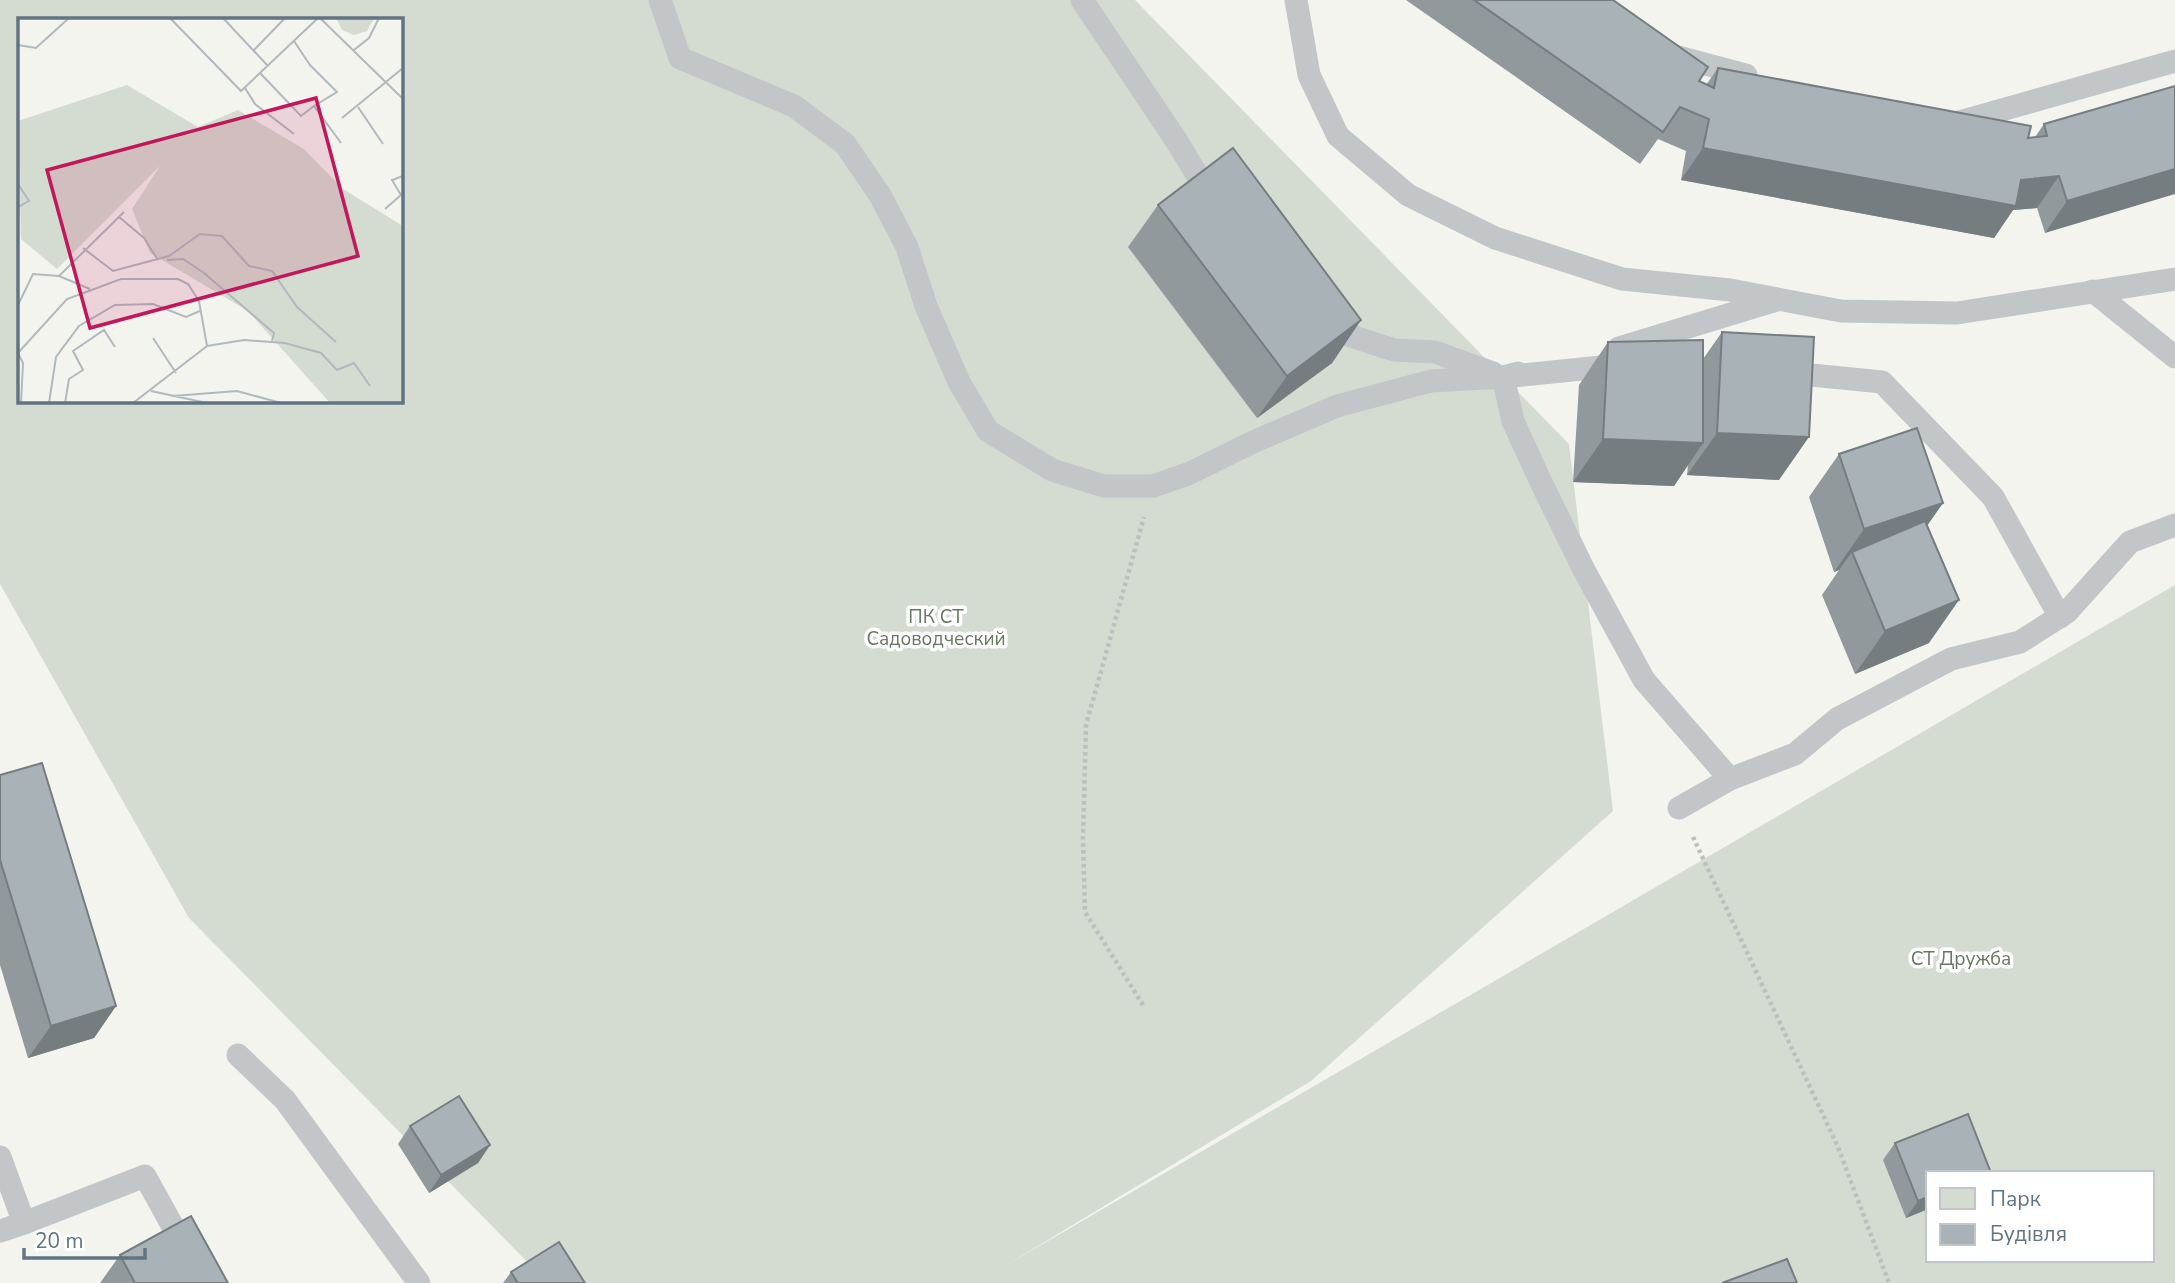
<svg xmlns="http://www.w3.org/2000/svg" width="2175" height="1283" font-family="'Nunito Sans',sans-serif">
	<style>
		.green { fill: #d4dbd0; fill-rule: evenodd }
		.lines { fill: none; stroke-linecap: round; stroke-linejoin: round }
		.path { stroke: #bcbec0; stroke-width: 4.5; stroke-dasharray: 3.5 3.5; stroke-linecap: butt }
		.lane { stroke: #c2c6c9; stroke-width: 23 }
		.wall { fill: #91999d }
		.shaded-wall { fill: #767d80 }
		.building { fill: #a9b2b7; stroke: #767d80; stroke-width: 2 }
		.labels { text-anchor: middle; dominant-baseline: central; stroke-width: 7; stroke-linejoin: round; paint-order: stroke }
		.park-label { font-size: 19px; fill: #65795f; stroke: #fff }
		.inset-road { fill: none; stroke: #b0b9be; stroke-width: 2 }
		.view { fill: #c2185b; fill-opacity: 0.15; stroke: #c2185b; stroke-width: 3.5 }
		.inset-edge { fill: none; stroke: #607483; stroke-width: 3.5 }
	</style>
	<rect width="100%" height="100%" fill="#f4f4ef"/>
	<path class="green" d="M0 0H1135L1569 444 1613 811 1311 1081 1003 1267 2175 585V1283H548L189 918 0 584ZM19 19H401V401H19ZM1928 1173H2152V1260H1928Z"/>
	<g class="lines">
		<g class="path">
			<polyline points="1693,837 1838,1147 1889,1283"/>
			<polyline points="1143,1005 1085,912 1083,839 1086,725 1144,517"/>
		</g>
		<g class="lane">
			<polyline points="660,0 680,58 794,106 845,144 880,195 907,247 926,306 959,382 988,431 1052,470 1104,486 1153,486 1188,474 1253,442 1337,406 1431,381 1503,377 1621,365"/>
			<polyline points="1082,0 1176,140 1202,183 1217,196"/>
			<polyline points="1296,0 1309,75 1338,136 1408,195 1495,238 1622,279 1730,290 1841,311 1957,313 2175,279"/>
			<polyline points="1675,56 1746,75"/>
			<polyline points="1952,124 2175,61"/>
			<polyline points="2093,291 2175,357"/>
			<polyline points="1324,322 1332,330 1394,350 1435,352 1493,373"/>
			<polyline points="1619,348 1777,300"/>
			<polyline points="1781,372 1882,382 1993,497 2060,617"/>
			<polyline points="1518,373 1503,377 1513,421 1540,480 1584,570 1644,680 1730,779"/>
			<polyline points="1679,808 1730,779 1795,754 1837,719 1951,659 2020,642 2067,612 2130,542 2175,525"/>
			<polyline points="238,1055 285,1100 419,1283"/>
			<polyline points="0,1157 24,1223 0,1231"/>
			<polyline points="24,1223 145,1176 204,1283"/>
		</g>
	</g>
	<g class="wall">
		<polygon points="1406,0 1613,0 1699,81 1706,85 1718,68 2028,138 2035,137 2044,124 2175,86 2045,233 2037,208 2013,210 1994,238 1681,180 1686,151 1658,139 1640,164"/>
		<polygon points="1158,205 1361,320 1332,363 1257,418 1128,247"/>
		<polygon points="1722,332 1779,480 1687,475 1688,465 1674,486 1573,482 1579,385 1608,342 1703,359"/>
		<polygon points="1839,454 1943,503 1927,525 1929,643 1855,674 1822,595 1839,570 1834,572 1809,497"/>
		<polygon points="0,775 116,1006 94,1038 28,1058 0,965"/>
		<polygon points="410,1126 490,1145 478,1163 429,1193 398,1144"/>
		<polygon points="1895,1143 1928,1173 1928,1209 1906,1218 1883,1160"/>
		<polygon points="120,1255 228,1283 100,1283"/>
		<polygon points="511,1272 585,1283 503,1283"/>
	</g>
	<g class="shaded-wall">
		<polygon points="1703,148 2021,180 2059,176 2037,208 2013,210 1994,238 1681,180"/>
		<polygon points="2175,169 2175,194 2045,233 2067,201"/>
		<polygon points="1361,320 1332,363 1257,418 1287,376"/>
		<polygon points="1717,433 1809,437 1779,480 1687,475"/>
		<polygon points="1603,439 1703,443 1674,486 1573,482"/>
		<polygon points="1943,503 1913,546 1852,552 1839,570 1834,572 1864,529"/>
		<polygon points="1959,600 1929,643 1855,674 1885,631"/>
		<polygon points="116,1006 94,1038 28,1058 51,1026"/>
		<polygon points="490,1145 478,1163 429,1193 441,1175"/>
		<polygon points="1928,1197 1928,1209 1906,1218 1918,1201"/>
	</g>
	<g class="building">
		<polygon points="1474,0 1613,0 1708,67 1699,81 1714,88 1718,68 2031,126 2028,138 2047,136 2044,124 2175,86 2175,169 2067,201 2059,176 2021,180 2016,206 1703,148 1709,119 1680,107 1663,132"/>
		<polygon points="1233,148 1361,320 1287,376 1158,205"/>
		<polygon points="1722,332 1814,337 1809,437 1717,433"/>
		<polygon points="1703,340 1703,443 1603,439 1608,342"/>
		<polygon points="1917,428 1943,503 1864,529 1839,454"/>
		<polygon points="1925,521 1959,600 1885,631 1852,552"/>
		<polygon points="42,763 116,1006 51,1026 0,860 0,775"/>
		<polygon points="459,1096 490,1145 441,1175 410,1126"/>
		<polygon points="1968,1114 1991,1173 1928,1173 1928,1197 1918,1201 1895,1143"/>
		<polygon points="191,1216 228,1283 135,1283 120,1255"/>
		<polygon points="559,1242 585,1283 518,1283 511,1272"/>
		<polygon points="1787,1259 1797,1283 1722,1283"/>
	</g>
	<g class="labels">
		<g class="park-label">
			<text x="936" y="617">ПК СТ<tspan x="936" dy="22">Садоводческий</tspan></text>
			<text x="1961" y="959">СТ Дружба</text>
		</g>
	</g>
	<g transform="translate(18 18)">
		<rect width="385" height="385" fill="#f4f4ef"/>
		<path d="M318 0H356L349 13 336 17 324 12ZM109 67 180 109 220 92 286 131 325 171 385 208V385H312L230 293 132 235 114 191 142 148 39 251 3 221 0 103Z" fill="#d4dbd0"/>
		<path class="inset-road" d="M152 0 223 73 300 0M205 0 250 48M302 0 385 81M276 23 292 47 319 74 296 88 323 125M0 27 18 30 51 0M336 32 351 20 361 0M235 33 267 0M242 55 283 98 296 88M227 70 237 86 276 116M340 89 365 126M324 100 385 50M0 166 11 183 0 189M367 191 383 177 374 162 385 158M101 199 126 220 140 242M65 230 95 253 151 238 182 216 204 218 231 248 254 253 279 289 318 324M149 242 165 241 186 255 256 315 254 323M41 258 106 194M0 287 15 256 41 258 72 271M135 320 158 355M189 328 226 322 267 325 303 335 319 352 336 345 352 368M0 335 49 281 103 261H160L170 266 181 283 189 328 115 385M0 335 5 345 3 385M133 373 189 385M155 378 219 373 263 385M31 385 38 339 61 308 97 287 135 286 168 299 182 293M47 385 51 361 65 352 55 333 86 312 97 329"/>
		<path class="view" d="M298 80 340 238 72 310 29 152Z"/>
		<rect width="385" height="385" class="inset-edge"/>
	</g>
	<rect x="1926" y="1171" width="228" height="91" fill="#ffffff" stroke="#bfc7cd" stroke-width="2"/>
	<rect x="1940" y="1188" width="35" height="21" fill="#d4dbd0" stroke="#bfc7cd" stroke-width="2"/>
	<text x="1990" y="1206" font-size="21" fill="#607483">Парк</text>
	<rect x="1940" y="1224" width="35" height="21" fill="#a9b2b7" stroke="#bfc7cd" stroke-width="2"/>
	<text x="1990" y="1241" font-size="21" fill="#607483">Будівля</text>
	<path d="M24 1248v10h121v-10" fill="none" stroke="#607483" stroke-width="3.5"/>
	<text x="35" y="1248" font-size="21" fill="#607483" stroke="#ffffff" stroke-width="5" paint-order="stroke">20 m</text>
</svg>
